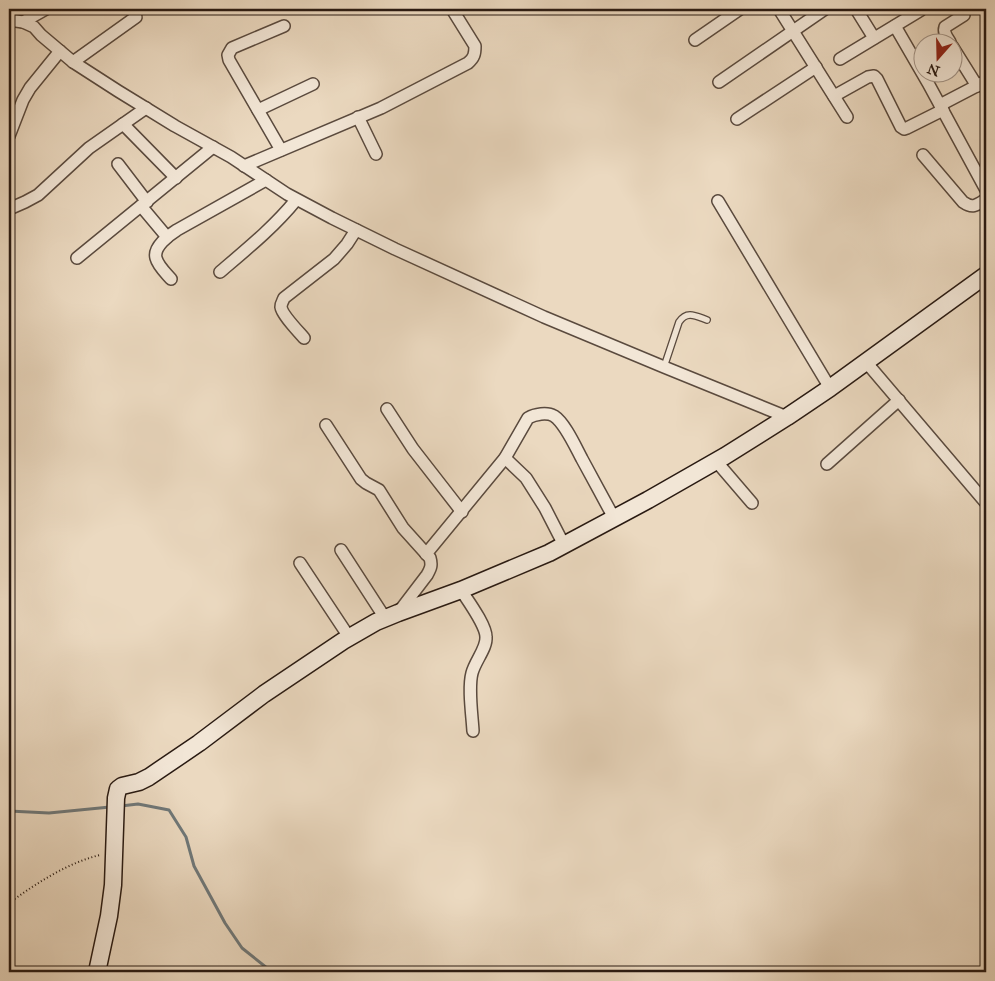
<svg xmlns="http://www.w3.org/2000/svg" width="995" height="981" font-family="'IM FELL Great Primer',serif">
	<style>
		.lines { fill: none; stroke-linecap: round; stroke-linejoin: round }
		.stream { stroke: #6f7879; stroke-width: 3 }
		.lane-casing { stroke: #5a4a3e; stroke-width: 8 }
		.street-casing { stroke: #5a4a3e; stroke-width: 14 }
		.secondary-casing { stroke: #291a12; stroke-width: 19 }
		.path { stroke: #291a12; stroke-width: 2; stroke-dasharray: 1 2.5; stroke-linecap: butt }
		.lane { stroke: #f2e6d6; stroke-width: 5.5 }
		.street { stroke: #f2e6d6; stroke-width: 11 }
		.secondary { stroke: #f2e6d6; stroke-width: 16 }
	</style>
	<rect width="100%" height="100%" fill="#ebd9c0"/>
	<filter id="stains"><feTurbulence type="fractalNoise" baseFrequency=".004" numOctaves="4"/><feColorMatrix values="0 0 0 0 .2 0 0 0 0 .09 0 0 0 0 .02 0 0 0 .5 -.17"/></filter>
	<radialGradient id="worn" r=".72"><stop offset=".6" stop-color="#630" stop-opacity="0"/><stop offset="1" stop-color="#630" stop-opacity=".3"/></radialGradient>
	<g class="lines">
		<g class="stream">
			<polyline points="121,806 138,804 169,810 186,837 194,866 225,923 242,948 272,972"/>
			<polyline points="9,811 49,813 110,807"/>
		</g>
		<g class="lane-casing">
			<path id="lane" d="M664 367 679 322C687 310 696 316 707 320"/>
		</g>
		<g class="street-casing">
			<g id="street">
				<polyline points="779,9 847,117"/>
				<polyline points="856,9 874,38"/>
				<polyline points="9,20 23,22 34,27 41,35 73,62 118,91 175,126 231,157 287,194 332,218 395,249 544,317 664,367 787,417"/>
				<polyline points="23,22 46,9"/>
				<polyline points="895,26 928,83 986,190"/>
				<polyline points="695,40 740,9"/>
				<path d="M950 42C947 37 943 33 945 27L964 15"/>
				<polyline points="952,46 977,86"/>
				<polyline points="840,59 921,10"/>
				<polyline points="73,62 136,17"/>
				<polyline points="719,82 825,9"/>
				<polyline points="834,96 868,77 874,76 877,79 901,127 904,129 907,128 943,110"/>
				<polyline points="940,105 986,81"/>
				<polyline points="258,110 313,84"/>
				<polyline points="358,117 376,154"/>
				<polyline points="737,119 816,67"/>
				<polyline points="123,124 176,178"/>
				<polyline points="9,136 23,100 30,88 60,51"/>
				<polyline points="281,150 229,60 228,55 232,48 284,26"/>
				<path d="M923 155 963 202C973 209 977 205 986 199"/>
				<polyline points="118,164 147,202"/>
				<path d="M244 166 381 108 468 63C474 58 475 54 475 46L452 9"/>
				<polyline points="718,201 830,388"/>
				<polyline points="141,206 167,237"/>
				<polyline points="9,209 25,202 38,195 89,148 146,108"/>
				<polyline points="77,258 213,147"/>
				<path d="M220 272C247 249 274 227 296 200"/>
				<path d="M171 279C166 273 158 266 156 258 153 247 169 235 177 230L266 180"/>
				<path d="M304 338C299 332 282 315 281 307 281 303 283 301 284 298L334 259 347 244 356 230"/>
				<polyline points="866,362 986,503"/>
				<polyline points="387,409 413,449 462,512"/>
				<path d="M326 425 361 479 366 483 379 490 403 528 430 558C432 565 431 568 427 575L398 613"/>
				<polyline points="505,458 526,478 545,508 564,545"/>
				<polyline points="716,461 752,503"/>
				<polyline points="827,464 899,400"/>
				<polyline points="341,550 385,618"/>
				<path d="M426 554 505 458 528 418C535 414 547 412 554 416 565 423 576 448 582 459 593 479 603 498 614 518"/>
				<polyline points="300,563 349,637"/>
				<path d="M461 590C468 601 486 625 486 637 487 648 475 661 472 673 468 688 472 714 473 731"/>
			</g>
		</g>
		<g class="secondary-casing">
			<polyline id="secondary" points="97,972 109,916 113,885 116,798 118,789 122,786 139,782 149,777 199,743 264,694 343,641 376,622 398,613 461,590 549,553 648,500 725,456 787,417 830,388 986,275"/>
		</g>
		<path class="path" d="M9 903C37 883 67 863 100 855"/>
		<use href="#lane" class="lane"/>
		<use href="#street" class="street"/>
		<use href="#secondary" class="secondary"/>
	</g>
	<rect width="995" height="981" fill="none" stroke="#ebd9c0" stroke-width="30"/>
	<rect x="10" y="10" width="975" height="961" fill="none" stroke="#291a12" stroke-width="2.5"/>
	<rect x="15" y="15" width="965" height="951" fill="none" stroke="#291a12"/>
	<g transform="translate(938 58) rotate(200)"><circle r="24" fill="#f2e6d6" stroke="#a29488"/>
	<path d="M0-4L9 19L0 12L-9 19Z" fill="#8f2418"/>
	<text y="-8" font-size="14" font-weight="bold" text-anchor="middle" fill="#291a12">N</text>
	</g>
	<rect width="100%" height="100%" filter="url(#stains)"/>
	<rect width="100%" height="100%" fill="url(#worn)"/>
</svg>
